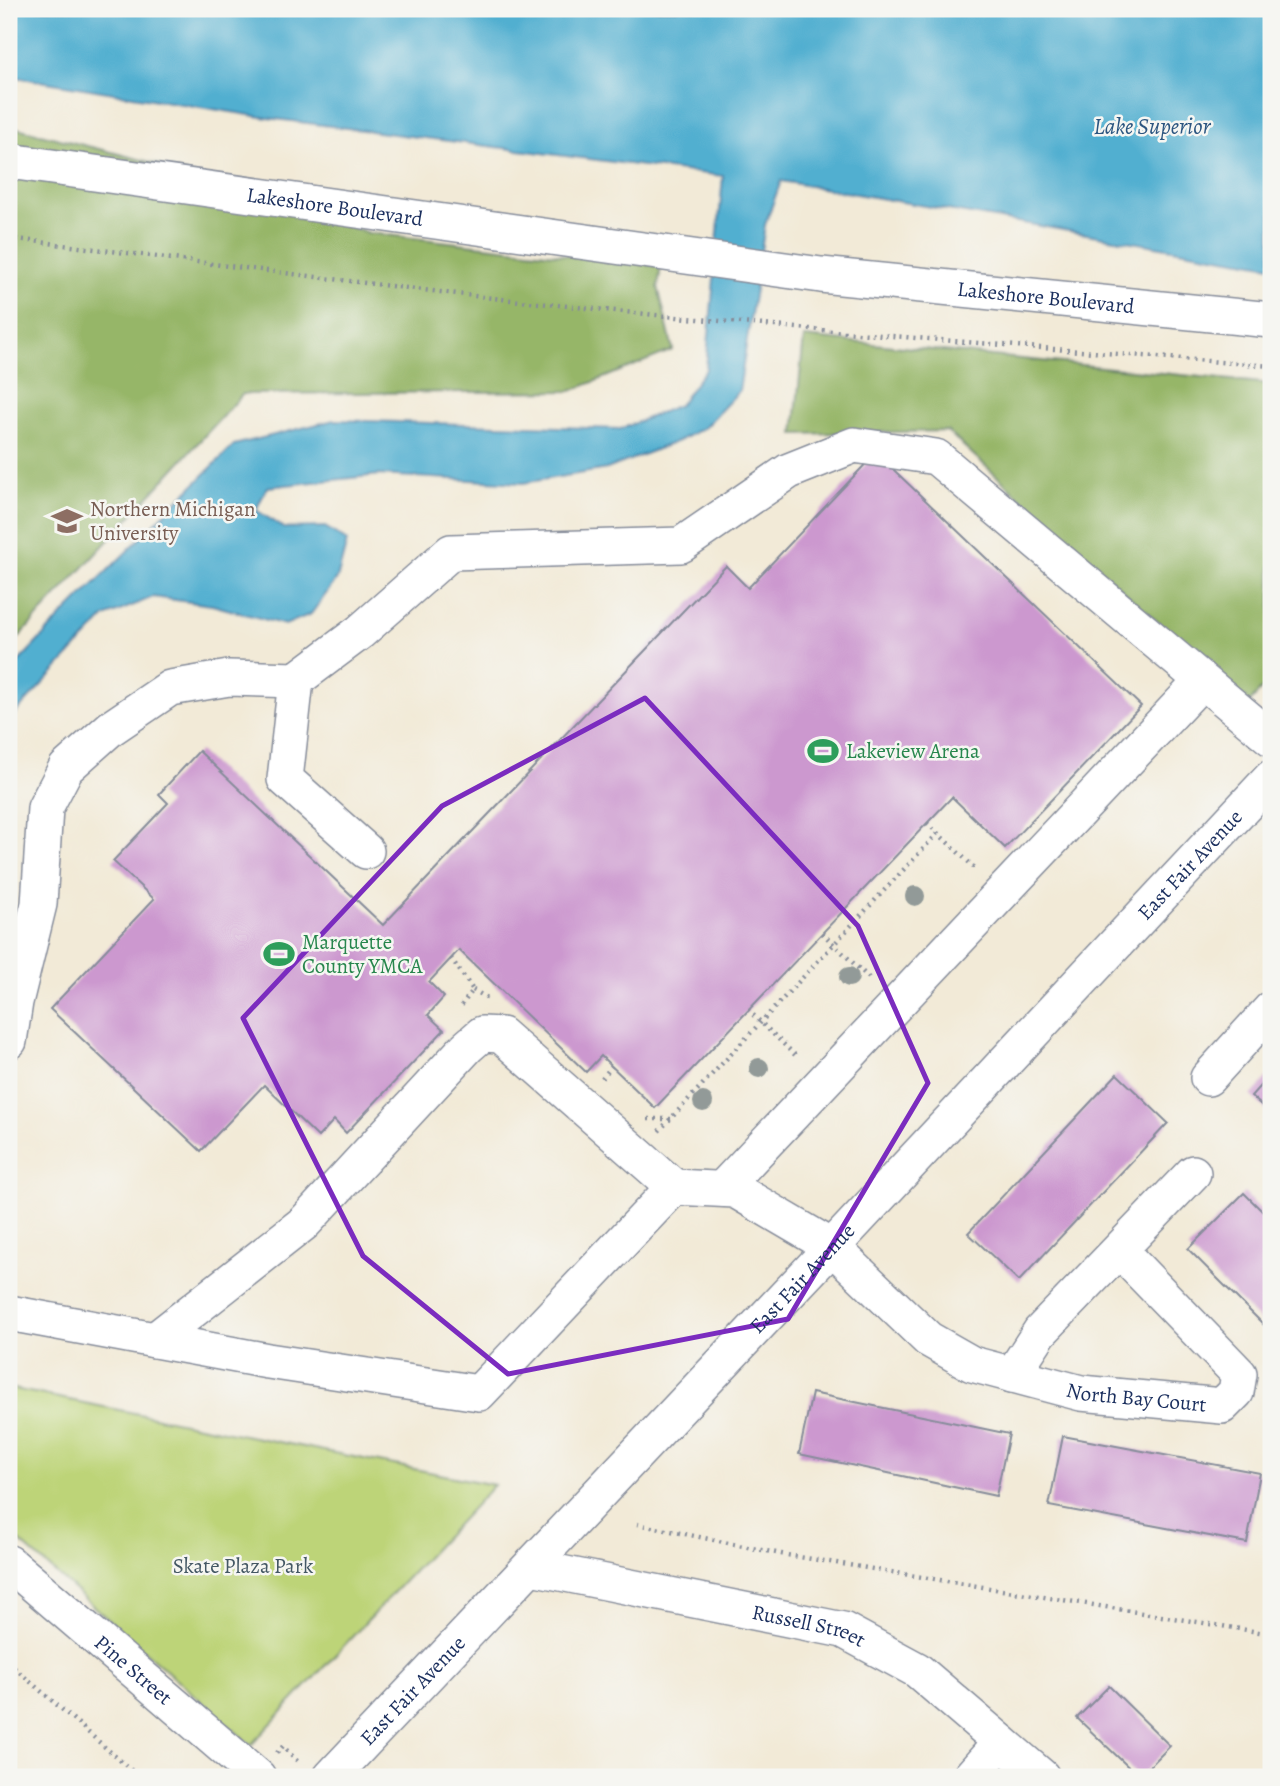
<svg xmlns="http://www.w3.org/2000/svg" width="1280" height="1786" font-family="Alegreya,serif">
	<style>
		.green { fill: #bdd478; stroke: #6c826b; stroke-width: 2 }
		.forest { fill: #96b668; stroke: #587263; stroke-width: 2 }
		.water { fill: #51afd0; stroke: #366f97; stroke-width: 2 }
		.building { fill: #cc98cf }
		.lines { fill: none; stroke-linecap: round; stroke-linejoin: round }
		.minor-casing { stroke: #868c9a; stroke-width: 38 }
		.path { stroke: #868c9a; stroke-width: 4.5; stroke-dasharray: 2 5; stroke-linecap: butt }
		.minor { stroke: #fff; stroke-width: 35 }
		.tree { fill: #929a98 }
		.marked { fill: none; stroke: #7b2cbf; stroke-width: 5; stroke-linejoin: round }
		.labels { text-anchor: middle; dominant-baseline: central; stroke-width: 5; stroke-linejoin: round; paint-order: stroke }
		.street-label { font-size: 21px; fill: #1b2f5e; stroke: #f6f6f2 }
		.education-label { font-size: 21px; fill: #785e54; stroke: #f6f6f2; text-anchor: start }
		.leisure-label { font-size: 21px; fill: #27864d; stroke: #f6f6f2; text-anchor: start }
		.park-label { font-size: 21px; fill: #445864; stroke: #f6f6f2 }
		.water-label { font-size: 23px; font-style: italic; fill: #2b5580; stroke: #f6f6f2 }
	</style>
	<rect width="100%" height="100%" fill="#f6f6f2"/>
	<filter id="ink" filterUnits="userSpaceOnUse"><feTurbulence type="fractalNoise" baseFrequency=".0143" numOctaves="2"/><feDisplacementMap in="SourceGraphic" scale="14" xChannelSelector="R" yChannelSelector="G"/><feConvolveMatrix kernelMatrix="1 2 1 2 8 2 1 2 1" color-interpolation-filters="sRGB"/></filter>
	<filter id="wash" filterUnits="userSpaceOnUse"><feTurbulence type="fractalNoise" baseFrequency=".00686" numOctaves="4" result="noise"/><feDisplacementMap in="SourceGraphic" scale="28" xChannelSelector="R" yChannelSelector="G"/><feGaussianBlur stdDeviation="1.57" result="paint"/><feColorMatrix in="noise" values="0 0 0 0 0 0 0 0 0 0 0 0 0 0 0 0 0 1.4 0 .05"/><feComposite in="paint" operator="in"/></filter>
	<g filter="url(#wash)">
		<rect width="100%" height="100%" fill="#f2ead7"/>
		<polygon class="green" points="9,1388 494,1485 251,1745 9,1532"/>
		<g class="forest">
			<polygon points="9,126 146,161 369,233 661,266 658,287 673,350 571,391 243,394 9,648"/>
			<polygon points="804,337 1271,384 1271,679 1248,704 947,431 794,434"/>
		</g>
		<polygon class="water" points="9,9 1271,9 1271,266 781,181 765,225 739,391 705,427 678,441 607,469 523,483 379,475 267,487 256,510 284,528 325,527 347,541 337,579 311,614 285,625 212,605 153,597 105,617 9,720 9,672 60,618 234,445 334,420 621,429 679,405 706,369 723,176 268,118 9,76"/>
		<g id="blocks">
			<g class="building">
				<polygon points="876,453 1141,706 1005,848 952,797 655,1108 601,1056 586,1072 459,950 429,982 444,997 428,1015 444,1030 346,1133 334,1120 318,1137 264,1085 201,1151 50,1009 154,899 113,861 168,803 159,794 199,751 383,925 726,566 748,588"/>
				<polygon points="1117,1074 1168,1123 1019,1281 968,1233"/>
				<polygon points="1267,1078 1271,1082 1271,1114 1251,1096"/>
				<polygon points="1244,1193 1271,1220 1271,1332 1188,1249"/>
				<polygon points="812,1393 1009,1434 996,1496 799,1454"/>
				<polygon points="1063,1436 1260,1473 1247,1543 1049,1506"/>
				<polygon points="1109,1686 1170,1746 1139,1777 1077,1718"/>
			</g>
		</g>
	</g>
	<g filter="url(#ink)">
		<use href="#blocks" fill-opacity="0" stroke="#868c9a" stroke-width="2"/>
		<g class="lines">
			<g class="minor-casing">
				<g id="minor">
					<path id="s1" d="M9 161 821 275 1271 320"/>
					<polyline points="296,680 285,779 366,851"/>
					<polyline points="9,1041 15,1002 39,904 45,808 66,768 111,728 170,688 229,678 296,680 360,632 451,552 681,545 789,471 854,445 936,457 1271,738"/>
					<polyline points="1208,1078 1271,1009"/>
					<polyline points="722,1189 1202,681"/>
					<path id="s2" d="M9 1313 268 1361 479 1393 674 1187 735 1190 832 1247 928 1339 972 1364 1081 1393 1222 1406 1236 1392 1239 1374 1120 1251"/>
					<polyline points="155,1340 304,1223 467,1047 482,1034 501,1035 674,1187"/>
					<polyline points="1012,1375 1040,1332 1193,1173"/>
					<path id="s3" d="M9 1563 258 1777"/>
					<path id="s4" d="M531 1567 843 1630 917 1670 1042 1777"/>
					<path id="s5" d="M331 1777 832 1247 1271 778"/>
					<polyline points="970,1777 1001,1742"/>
				</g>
			</g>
			<g class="path">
				<path d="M9 238C142 255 274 272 407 288 694 323 983 343 1271 366"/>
				<polyline points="927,823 977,870"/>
				<polyline points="822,933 869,978"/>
				<polyline points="451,958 473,990 461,1006"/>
				<polyline points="473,990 491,1000"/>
				<polyline points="748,1010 796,1056"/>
				<polyline points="602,1078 612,1066"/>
				<polyline points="648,1119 671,1119"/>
				<polyline points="659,1131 937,834"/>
				<polyline points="637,1524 781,1554 1271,1634"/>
				<polyline points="9,1663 139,1777"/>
				<polyline points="277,1753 283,1746 300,1764"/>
			</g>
			<use href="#minor" class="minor"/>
		</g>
		<g class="tree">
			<circle cx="915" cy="896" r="10"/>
			<circle cx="849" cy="977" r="10"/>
			<circle cx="759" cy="1068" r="10"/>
			<circle cx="703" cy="1102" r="10"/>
		</g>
	</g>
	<path class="marked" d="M645 698 858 926 928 1083 788 1319 508 1374 363 1256 243 1018 442 806Z"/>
	<defs>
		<g id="university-bare" transform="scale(2.415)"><path d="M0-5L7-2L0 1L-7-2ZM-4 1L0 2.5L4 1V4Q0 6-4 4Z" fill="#8d6e63" stroke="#f6f6f2" stroke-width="2.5" paint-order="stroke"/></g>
		<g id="stadium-bare" transform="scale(2.415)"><path d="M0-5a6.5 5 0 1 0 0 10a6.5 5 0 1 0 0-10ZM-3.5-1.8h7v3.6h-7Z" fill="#2e9e5b" stroke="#f6f6f2" stroke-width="2.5" paint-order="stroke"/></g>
	</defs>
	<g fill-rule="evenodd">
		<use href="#university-bare" x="67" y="521"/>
		<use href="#stadium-bare" x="823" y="751"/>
		<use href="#stadium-bare" x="279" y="954"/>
	</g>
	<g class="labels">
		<g class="street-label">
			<text stroke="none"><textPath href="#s1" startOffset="329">Lakeshore Boulevard</textPath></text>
			<text stroke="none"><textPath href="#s1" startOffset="1046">Lakeshore Boulevard</textPath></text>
			<text stroke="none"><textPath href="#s5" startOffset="1253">East Fair Avenue</textPath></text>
			<text stroke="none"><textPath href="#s5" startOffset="686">East Fair Avenue</textPath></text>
			<text stroke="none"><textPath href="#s2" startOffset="1286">North Bay Court</textPath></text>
			<text stroke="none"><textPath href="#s4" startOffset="284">Russell Street</textPath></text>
			<text stroke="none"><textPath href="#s3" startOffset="164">Pine Street</textPath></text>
			<text stroke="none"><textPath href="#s5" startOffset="119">East Fair Avenue</textPath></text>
		</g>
		<g class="education-label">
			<text x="90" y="509">Northern Michigan<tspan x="90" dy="24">University</tspan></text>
		</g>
		<g class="leisure-label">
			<text x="846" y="751">Lakeview Arena</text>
			<text x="302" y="942">Marquette<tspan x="302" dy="24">County YMCA</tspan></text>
		</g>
		<g class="park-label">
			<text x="243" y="1566">Skate Plaza Park</text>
		</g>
		<g class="water-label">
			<text x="1152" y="126">Lake Superior</text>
		</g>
	</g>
	<rect width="1280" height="1786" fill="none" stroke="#f6f6f2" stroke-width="35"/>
</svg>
